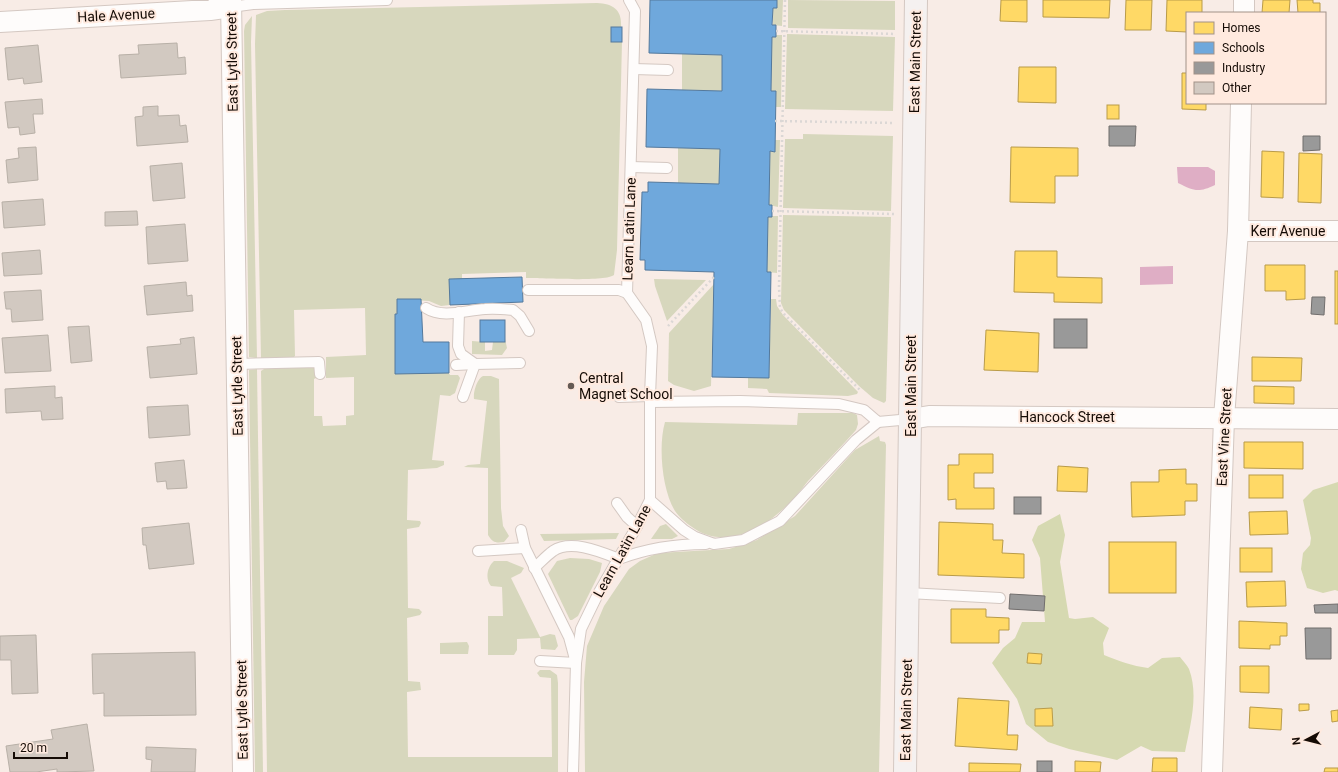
<svg xmlns="http://www.w3.org/2000/svg" width="1338" height="772" font-family="Roboto,sans-serif">
	<style>
		.green { fill: #d7d7bd }
		.forest { fill: #d6d9b1 }
		.water { fill: #dfaec5 }
		.homes { fill: #ffd966; stroke: #b99b49 }
		.schools { fill: #6fa8dc; stroke: #54799c }
		.industry { fill: #999; stroke: #716e6d }
		.building { fill: #d2c9c1; stroke: #b8b0a7 }
		.lines { fill: none; stroke-linecap: round; stroke-linejoin: round }
		.lane-casing { stroke: #d4c8c2; stroke-width: 12 }
		.street-casing { stroke: #d4c8c2; stroke-width: 22 }
		.secondary-casing { stroke: #d4c8c2; stroke-width: 24 }
		.path { stroke: #dbd7d5; stroke-width: 2.5; stroke-dasharray: 2 3; stroke-linecap: butt }
		.lane { stroke: #fefcfb; stroke-width: 10 }
		.street { stroke: #fefcfb; stroke-width: 20 }
		.secondary { stroke: #f5f1f0; stroke-width: 22 }
		.poi-dot { fill: #645a54; stroke: #ffeadf; stroke-width: 1.5 }
		.labels { text-anchor: middle; dominant-baseline: central; stroke-width: 4; stroke-linejoin: round; paint-order: stroke }
		.street-label { font-size: 14px; fill: #150b05; stroke: #ffeadf }
		.poi-label { font-size: 14px; fill: #150b05; stroke: #ffeadf; text-anchor: start }
	</style>
	<rect width="100%" height="100%" fill="#f8ece6"/>
	<g class="green">
		<polygon points="777,0 783,0 782,26 773,25 773,8"/>
		<polygon points="788,0 895,1 895,30 788,28"/>
		<path d="M597 3C614 4 622 10 621 27H611V41L622 42 617 250 614 275C606 282 540 278 526 278V272L462 274V279L450 305 441 306 429 301 397 299V314H395V373H449L450 375H458L460 378 455 393 450 396 440 395 432 460 444 461V465L437 468 408 470 407 520 420 521 421 523 419 527 407 529 408 608 419 609 422 612 420 615 407 618 408 681 420 682 421 690 407 692 408 757H552L551 678 540 677 537 673 540 670H550L557 675 558 683V772H267L261 371 264 369 314 366 316 378 314 379V416H322L323 426 346 425V416L354 415V377L326 378V357L366 355 365 308 294 310 295 356 293 358 261 359 255 44 256 15 267 11 285 10Z"/>
		<polygon points="252,16 251,42 257,358 249,357 244,31 245,25"/>
		<polygon points="787,34 895,37 893,111 785,109"/>
		<polygon points="776,35 782,35 781,107 776,107 776,91 771,91 772,37"/>
		<polygon points="682,54 722,55 722,91 682,90"/>
		<polygon points="803,134 893,136 891,211 783,208 785,139 803,139"/>
		<polygon points="775,140 780,140 778,207 769,205 770,151 775,151"/>
		<polygon points="678,148 720,149 719,184 678,183"/>
		<polygon points="783,215 891,217 886,401 884,403 873,398 859,386 784,310 781,303"/>
		<polygon points="772,216 778,216 777,273 767,272 768,217"/>
		<polygon points="654,279 706,280 667,321 655,286"/>
		<polygon points="714,284 711,386 694,391 674,385 668,381 669,333"/>
		<polygon points="771,299 776,299 777,306 783,315 858,392 857,394 848,396 769,393 767,389 748,388 748,378 769,378"/>
		<polygon points="505,339 507,348 502,355 472,354 472,341 485,342 485,351 492,350 493,342 505,342"/>
		<polygon points="257,369 263,772 255,772 249,370"/>
		<path d="M483 376H491L499 379 501 508 503 526 509 536 504 542C496 543 493 543 488 535V468L464 467 468 465 480 464 487 401 474 399C473 392 477 379 483 376Z"/>
		<path d="M798 413H853L857 415 858 424 856 430C840 448 824 464 808 481 800 491 792 502 782 510 758 532 722 549 692 527 685 522 680 518 675 511 662 490 658 446 665 422L797 425Z"/>
		<polygon points="879,436 880,441 885,442 886,445 879,772 585,772 584,682 587,646 604,606 629,569 640,561 658,553 729,549 757,540 795,516 855,450"/>
		<polygon points="666,524 678,536 672,539 651,539 660,526"/>
		<polygon points="619,533 616,539 544,541 540,534"/>
		<polygon points="570,558 589,559 602,563 600,572 578,616 572,620 570,620 548,574 557,561"/>
		<path d="M494 561H507L524 568 521 573 511 578 540 637 550 634 555 635 558 646 555 650 541 649 540 638 517 639V650L514 655H488V616H503L502 587 491 586C485 579 487 567 494 561Z"/>
		<polygon points="467,642 469,646 468,654 440,654 440,643"/>
	</g>
	<g class="forest">
		<polygon points="1338,482 1338,591 1335,590 1323,593 1307,588 1301,569 1303,553 1310,545 1311,538 1303,500 1313,490"/>
		<path d="M1060 514 1065 535 1060 562 1069 618 1075 619 1093 617 1109 628 1103 643 1104 655C1119 661 1132 666 1148 668L1162 658 1180 657C1183 661 1187 665 1189 669 1199 695 1190 726 1185 752L1152 751 1141 746 1117 760 1069 749 1048 742 1026 724 1017 699 992 663 1003 648 1015 638 1022 622H1045L1040 558 1032 540 1038 526Z"/>
	</g>
	<g class="water">
		<path d="M1177 167H1208L1215 171V185C1198 193 1194 191 1178 183Z"/>
		<polygon points="1173,266 1173,284 1140,285 1140,267"/>
	</g>
	<g class="homes">
		<polygon points="1001,0 1027,0 1027,22 1000,21"/>
		<polygon points="1043,0 1110,0 1109,18 1043,17"/>
		<polygon points="1126,0 1152,0 1151,30 1125,30"/>
		<polygon points="1167,0 1202,0 1202,13 1187,13 1187,32 1166,31"/>
		<polygon points="1263,0 1290,0 1289,13 1262,13"/>
		<polygon points="1297,0 1313,0 1313,3 1320,3 1320,13 1298,13"/>
		<polygon points="1019,67 1056,67 1056,103 1018,102"/>
		<polygon points="1182,73 1187,73 1187,103 1206,103 1206,110 1182,109"/>
		<rect x="1107" y="105" width="12" height="14"/>
		<polygon points="1011,147 1078,148 1078,176 1055,176 1055,203 1010,202"/>
		<polygon points="1262,151 1284,152 1283,198 1261,197"/>
		<polygon points="1299,153 1322,154 1321,203 1298,202"/>
		<polygon points="1015,251 1057,251 1057,277 1102,278 1102,303 1054,302 1054,293 1014,292"/>
		<polygon points="1265,265 1305,265 1305,299 1286,300 1286,291 1265,291"/>
		<rect x="1335" y="271" width="3" height="53"/>
		<polygon points="986,330 1039,333 1038,372 984,370"/>
		<polygon points="1252,357 1302,358 1301,381 1252,381"/>
		<polygon points="1254,386 1294,387 1294,404 1254,403"/>
		<polygon points="1244,442 1303,442 1303,469 1244,468"/>
		<polygon points="959,454 993,454 993,473 974,473 974,488 994,488 994,509 956,509 956,499 948,500 948,465 959,465"/>
		<polygon points="1058,466 1088,468 1087,492 1057,491"/>
		<polygon points="1186,469 1186,484 1197,484 1197,501 1185,501 1185,515 1132,517 1131,482 1159,482 1159,470"/>
		<rect x="1249" y="475" width="34" height="23"/>
		<polygon points="1287,511 1288,534 1250,535 1249,512"/>
		<polygon points="939,522 993,524 993,540 1003,540 1002,553 1024,554 1024,578 938,575"/>
		<rect x="1109" y="542" width="67" height="51"/>
		<rect x="1240" y="548" width="32" height="24"/>
		<polygon points="1285,581 1286,606 1247,607 1246,582"/>
		<polygon points="951,609 986,609 986,617 1009,618 1009,630 999,630 999,643 951,643"/>
		<polygon points="1239,621 1287,623 1287,636 1280,636 1280,645 1270,645 1270,649 1239,648"/>
		<polygon points="1028,653 1042,654 1041,664 1027,663"/>
		<polygon points="1240,666 1269,666 1269,693 1240,692"/>
		<polygon points="958,698 1009,701 1007,735 1018,735 1017,750 955,746"/>
		<polygon points="1299,704 1309,704 1309,710 1299,711"/>
		<polygon points="1250,707 1282,709 1281,730 1249,728"/>
		<polygon points="1052,708 1053,726 1035,726 1035,709"/>
		<polygon points="1338,710 1338,721 1332,722 1331,711"/>
		<polygon points="1153,758 1177,758 1177,772 1152,772"/>
		<polygon points="1075,761 1101,762 1100,772 1075,772"/>
		<polygon points="969,763 1021,764 1020,772 969,772"/>
		<polygon points="1325,768 1338,768 1338,772 1324,772"/>
	</g>
	<g class="schools">
		<polygon points="650,0 777,0 777,8 773,8 772,25 776,25 776,37 772,37 771,91 776,91 775,152 770,151 769,205 772,205 772,217 768,217 767,272 771,272 769,378 712,377 714,272 645,270 645,260 640,260 642,192 648,192 648,182 719,184 720,149 646,147 647,89 722,91 722,55 649,53"/>
		<rect x="611" y="27" width="11" height="15"/>
		<polygon points="522,277 523,302 450,305 449,279"/>
		<polygon points="397,299 421,299 423,342 449,342 449,373 395,374 395,314 397,314"/>
		<rect x="480" y="320" width="25" height="22"/>
	</g>
	<g class="industry">
		<polygon points="1109,126 1136,126 1135,146 1109,146"/>
		<polygon points="1303,136 1320,136 1320,150 1303,151"/>
		<polygon points="1312,297 1325,297 1324,315 1311,314"/>
		<rect x="1054" y="319" width="33" height="29"/>
		<rect x="1014" y="497" width="27" height="17"/>
		<polygon points="1010,594 1045,596 1044,611 1009,609"/>
		<polygon points="1338,604 1338,613 1315,613 1314,605"/>
		<polygon points="1305,628 1331,628 1331,659 1306,659"/>
		<rect x="1037" y="761" width="15" height="11"/>
	</g>
	<g class="building">
		<polygon points="177,43 178,58 185,57 186,74 121,78 119,55 139,54 138,45"/>
		<polygon points="38,45 42,82 24,84 23,78 8,80 5,48"/>
		<polygon points="42,99 43,114 33,114 35,133 20,135 19,127 8,128 5,102"/>
		<polygon points="158,106 158,116 179,115 180,126 186,125 188,142 137,146 135,117 143,116 143,107"/>
		<polygon points="36,147 38,180 8,183 6,160 19,158 18,148"/>
		<polygon points="182,163 185,198 153,201 150,166"/>
		<polygon points="43,199 45,225 4,228 2,202"/>
		<polygon points="137,211 138,225 105,226 105,212"/>
		<polygon points="185,224 188,261 148,264 146,227"/>
		<polygon points="40,250 42,274 4,276 2,253"/>
		<polygon points="186,282 187,296 192,295 193,311 147,315 144,286"/>
		<polygon points="41,290 43,320 12,322 11,309 6,309 4,292"/>
		<polygon points="89,326 92,361 71,363 68,327"/>
		<polygon points="48,335 51,371 5,373 2,338"/>
		<polygon points="194,337 197,374 150,378 147,347 181,344 180,339"/>
		<polygon points="55,386 55,398 62,397 63,419 42,420 41,411 6,413 5,389"/>
		<polygon points="188,405 190,435 149,438 147,407"/>
		<polygon points="184,460 187,488 167,489 166,481 157,482 155,463"/>
		<polygon points="189,523 194,564 149,569 146,545 143,545 142,528"/>
		<polygon points="36,635 38,693 12,694 11,660 0,660 0,636"/>
		<polygon points="195,652 196,715 104,716 104,693 93,694 92,654"/>
		<polygon points="87,724 94,771 57,772 57,769 36,772 10,772 6,746 53,739 51,730"/>
		<polygon points="146,747 196,749 195,772 151,772 152,760 146,759"/>
	</g>
	<g class="lines">
		<g class="lane-casing">
			<g id="lane">
				<polyline points="231,7 253,4 387,0"/>
				<polyline points="634,69 668,70"/>
				<polyline points="631,167 667,168"/>
				<polyline points="528,290 619,290 627,293"/>
				<path d="M426 308C443 319 466 310 485 309 494 308 504 309 513 310L520 316 529 331"/>
				<polyline points="459,312 458,346 461,354 475,364"/>
				<polyline points="236,364 319,362 320,374"/>
				<polyline points="456,365 475,364"/>
				<polyline points="463,397 475,364 520,363"/>
				<polyline points="619,397 650,396"/>
				<polyline points="650,402 740,401 839,404 864,410 878,422 911,419"/>
				<polyline points="650,500 684,530 695,537 714,544 743,540 780,521 856,440 878,422"/>
				<polyline points="617,503 627,517 637,526"/>
				<polyline points="521,530 525,548 569,637 576,663 540,661"/>
				<polyline points="478,551 525,548"/>
				<path d="M534 568C540 563 546 556 553 551 571 539 601 552 619 559 648 548 674 544 706 544"/>
				<polyline points="908,593 1000,598"/>
				<polyline points="573,772 576,663 581,629 598,594 637,526 650,500 650,396 652,346 646,320 627,293 635,11 629,0"/>
			</g>
		</g>
		<g class="street-casing">
			<g id="street">
				<polyline points="231,0 243,772"/>
				<polyline points="1244,13 1244,0"/>
				<polyline points="0,22 210,10 231,7"/>
				<polyline points="1238,231 1338,231"/>
				<polyline points="911,419 929,416 1338,419"/>
				<polyline points="1212,772 1224,418 1238,231 1241,103"/>
			</g>
		</g>
		<g class="secondary-casing">
			<polyline id="secondary" points="905,772 916,0"/>
		</g>
		<g class="path">
			<polyline points="785,0 779,287 780,308 784,314 861,391"/>
			<polyline points="776,31 896,34"/>
			<polyline points="775,121 895,123"/>
			<polyline points="772,211 894,214"/>
			<polyline points="668,326 714,277"/>
		</g>
		<use href="#lane" class="lane"/>
		<use href="#street" class="street"/>
		<use href="#secondary" class="secondary"/>
	</g>
	<circle class="poi-dot" cx="571" cy="386" r="4"/>
	<g class="labels">
		<g class="street-label">
			<text transform="translate(116 15) rotate(-3)">Hale Avenue</text>
			<text transform="translate(232 62) rotate(-91)">East Lytle Street</text>
			<text transform="translate(915 62) rotate(-89)">East Main Street</text>
			<text transform="translate(629 229) rotate(-88)">Learn Latin Lane</text>
			<text x="1288" y="231">Kerr Avenue</text>
			<text transform="translate(237 386) rotate(-91)">East Lytle Street</text>
			<text transform="translate(911 386) rotate(-90)">East Main Street</text>
			<text x="1067" y="417">Hancock Street</text>
			<text transform="translate(1224 437) rotate(-87)">East Vine Street</text>
			<text transform="translate(622 551) rotate(-61)">Learn Latin Lane</text>
			<text transform="translate(242 710) rotate(-91)">East Lytle Street</text>
			<text transform="translate(906 710) rotate(-89)">East Main Street</text>
		</g>
		<g class="poi-label">
			<text x="579" y="378">Central<tspan x="579" dy="16">Magnet School</tspan></text>
		</g>
	</g>
	<rect x="1186" y="12" width="140" height="92" fill="#ffeadf" stroke="#a19188"/>
	<rect x="1194" y="22" width="20" height="12" fill="#ffd966" stroke="#a19188"/>
	<text x="1222" y="32" font-size="12" fill="#150b05">Homes</text>
	<rect x="1194" y="42" width="20" height="12" fill="#6fa8dc" stroke="#a19188"/>
	<text x="1222" y="52" font-size="12" fill="#150b05">Schools</text>
	<rect x="1194" y="62" width="20" height="12" fill="#999999" stroke="#a19188"/>
	<text x="1222" y="72" font-size="12" fill="#150b05">Industry</text>
	<rect x="1194" y="82" width="20" height="12" fill="#d2c9c1" stroke="#a19188"/>
	<text x="1222" y="92" font-size="12" fill="#150b05">Other</text>
	<g transform="translate(1306 740) rotate(263)" stroke="#ffeadf" stroke-width="3" paint-order="stroke">
	<path d="M0-3L7 15L0 10L-7 15Z" fill="#150b05"/>
	<text y="-6" font-size="11" font-weight="bold" text-anchor="middle" fill="#150b05">N</text>
	</g>
	<path d="M14 752v6h53v-6" fill="none" stroke="#150b05" stroke-width="2"/>
	<text x="20" y="752" font-size="12" fill="#150b05" stroke="#ffeadf" stroke-width="3" paint-order="stroke">20 m</text>
</svg>
